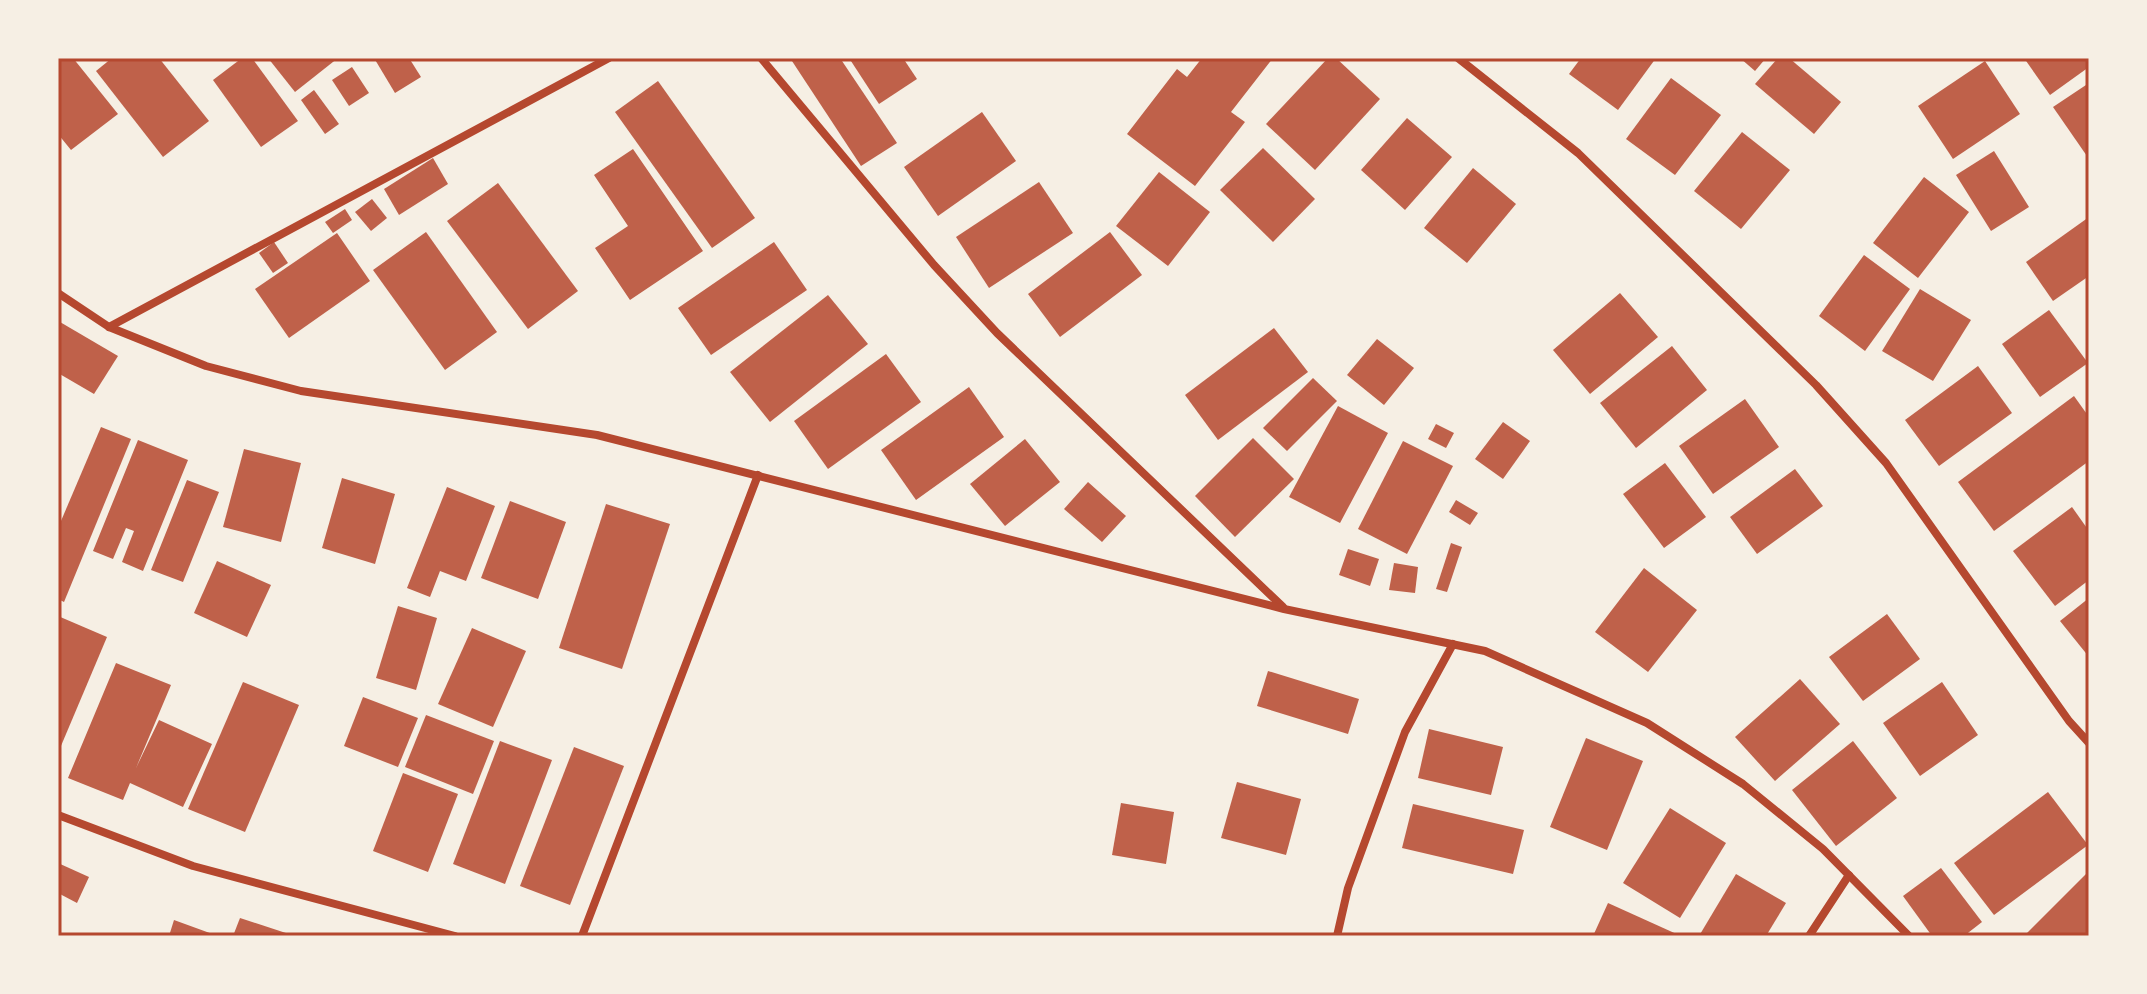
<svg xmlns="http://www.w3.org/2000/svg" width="2147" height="994" font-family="Signika,sans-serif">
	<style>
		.building { fill: #bf614a }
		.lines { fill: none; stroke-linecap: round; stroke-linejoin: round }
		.minor { stroke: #b5482f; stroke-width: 8 }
		.neatline { fill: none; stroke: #b5482f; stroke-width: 3 }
	</style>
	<rect width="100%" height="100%" fill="#f6efe4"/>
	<g class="building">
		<polygon points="58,58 73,58 118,114 71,150 58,134"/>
		<polygon points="112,58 159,58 209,121 163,157 96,71"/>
		<polygon points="242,58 252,58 298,121 261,147 213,80"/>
		<polygon points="268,58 338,58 295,92"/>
		<polygon points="374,58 409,58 421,77 395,93"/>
		<polygon points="790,58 840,58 897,143 861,166"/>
		<polygon points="849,58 903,58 917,79 879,104"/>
		<polygon points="1202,58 1273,58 1231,112 1245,122 1195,186 1127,134 1177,69 1187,77"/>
		<polygon points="1328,58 1336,58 1380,99 1315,170 1266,124"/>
		<polygon points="1581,58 1656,58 1618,110 1569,74"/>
		<polygon points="1740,58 1766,58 1755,71"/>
		<polygon points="1778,58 1789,58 1841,102 1814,134 1755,84"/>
		<polygon points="2024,58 2089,58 2089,67 2050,95"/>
		<polygon points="1985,61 2020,114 1953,159 1918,106"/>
		<polygon points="352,67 369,93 349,106 332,80"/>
		<polygon points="1671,78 1721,115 1675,175 1626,139"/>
		<polygon points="658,81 755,218 712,248 615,112"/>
		<polygon points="2089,83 2089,159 2053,107"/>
		<polygon points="314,90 339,124 325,134 301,100"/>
		<polygon points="982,112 1016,161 938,216 904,167"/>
		<polygon points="1407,118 1452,157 1405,210 1361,170"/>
		<polygon points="1742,132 1790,170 1741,229 1694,191"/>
		<polygon points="1263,148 1315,199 1273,242 1220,190"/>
		<polygon points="633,149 703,251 630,300 595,248 628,226 594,175"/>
		<polygon points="1994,151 2029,207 1991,231 1956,175"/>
		<polygon points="433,158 448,184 399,215 384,189"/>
		<polygon points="1473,168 1516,204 1467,263 1424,228"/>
		<polygon points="1159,172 1210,212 1168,266 1116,226"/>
		<polygon points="1924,177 1969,212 1918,278 1873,243"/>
		<polygon points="1039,182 1073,233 989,288 956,237"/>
		<polygon points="498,183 578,291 528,329 447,221"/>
		<polygon points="372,199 387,218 371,231 355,212"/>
		<polygon points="345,209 352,220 333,233 325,222"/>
		<polygon points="2089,217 2089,276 2053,301 2026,262"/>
		<polygon points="426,232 497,332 445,370 373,270"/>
		<polygon points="1110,232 1142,275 1060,337 1028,294"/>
		<polygon points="337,233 370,281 289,338 255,289"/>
		<polygon points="274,242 288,263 273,273 259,253"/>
		<polygon points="774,242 807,290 711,355 678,308"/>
		<polygon points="1864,255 1910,289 1865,351 1819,316"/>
		<polygon points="1920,289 1971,320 1933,381 1882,351"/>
		<polygon points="1620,293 1658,337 1590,394 1553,350"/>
		<polygon points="828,295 868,344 770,422 730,372"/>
		<polygon points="2049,310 2088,363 2040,397 2002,344"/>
		<polygon points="60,322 118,356 94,394 58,373 58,326"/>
		<polygon points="1274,328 1308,372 1218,440 1185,395"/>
		<polygon points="1377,339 1414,368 1384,405 1347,375"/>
		<polygon points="1672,346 1707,390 1636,448 1600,403"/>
		<polygon points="886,354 921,402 828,469 794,421"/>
		<polygon points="1978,366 2012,413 1939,466 1905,420"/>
		<polygon points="1313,378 1337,401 1287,451 1263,428"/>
		<polygon points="969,387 1004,437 916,500 881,450"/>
		<polygon points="2074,396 2089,417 2089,461 1994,531 1958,482"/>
		<polygon points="1745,399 1779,447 1713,494 1679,446"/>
		<polygon points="1338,406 1388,433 1340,523 1289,497"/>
		<polygon points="1503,422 1530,441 1503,479 1475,459"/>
		<polygon points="1436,424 1454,433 1446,448 1428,439"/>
		<polygon points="101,427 131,439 64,602 58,599 58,528"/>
		<polygon points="1253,438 1294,479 1235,537 1195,496"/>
		<polygon points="1025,439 1060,482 1005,526 970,484"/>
		<polygon points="138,440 188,460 143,571 122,562 134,531 126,528 113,559 93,551"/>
		<polygon points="1403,441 1453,466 1407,554 1358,529"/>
		<polygon points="244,449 301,463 281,542 223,527"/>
		<polygon points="1665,463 1706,517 1664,548 1623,494"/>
		<polygon points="1795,469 1823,506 1757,554 1730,517"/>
		<polygon points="342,478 395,494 375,564 322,548"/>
		<polygon points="187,480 219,492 183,582 151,570"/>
		<polygon points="1088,482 1126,516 1102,542 1064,509"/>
		<polygon points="447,487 495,506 466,581 440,571 430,597 407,588"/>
		<polygon points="1456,500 1478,513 1470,525 1449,512"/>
		<polygon points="510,501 566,522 538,599 481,578"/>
		<polygon points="606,504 670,524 622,669 559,648"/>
		<polygon points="2072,507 2089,531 2089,580 2055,606 2013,551"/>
		<polygon points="1451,543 1462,547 1447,592 1436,589"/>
		<polygon points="1348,549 1379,559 1370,586 1339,575"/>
		<polygon points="217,561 271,585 247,637 194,613"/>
		<polygon points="1394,563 1418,567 1415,593 1389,590"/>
		<polygon points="1644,568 1697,610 1648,672 1595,632"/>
		<polygon points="2089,598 2089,657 2060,621"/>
		<polygon points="398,606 437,618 416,690 376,678"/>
		<polygon points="1887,614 1920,659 1863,701 1829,657"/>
		<polygon points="58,616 107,637 58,753"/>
		<polygon points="472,628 526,651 493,727 438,704"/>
		<polygon points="116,663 171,685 136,768 159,720 212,744 183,807 130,783 123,800 68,778"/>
		<polygon points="1268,671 1359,699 1348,734 1257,706"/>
		<polygon points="1800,679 1840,724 1775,781 1735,737"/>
		<polygon points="243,682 299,705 245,832 188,809"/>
		<polygon points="1942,682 1978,735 1920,776 1883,723"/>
		<polygon points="363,697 418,718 398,767 344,746"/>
		<polygon points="426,715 494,741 473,794 405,767"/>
		<polygon points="1429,729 1503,747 1491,795 1418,778"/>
		<polygon points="1586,738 1643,761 1607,850 1550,827"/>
		<polygon points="500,741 552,760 505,884 453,864"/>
		<polygon points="1853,741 1897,798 1836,846 1792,790"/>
		<polygon points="574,747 624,766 570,905 520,886"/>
		<polygon points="403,773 458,794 428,872 373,851"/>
		<polygon points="1237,782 1301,799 1286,855 1221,838"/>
		<polygon points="2048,792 2088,845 1994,915 1954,863"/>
		<polygon points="1121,803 1174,812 1166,864 1112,855"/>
		<polygon points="1413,804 1524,830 1513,874 1402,848"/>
		<polygon points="1670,808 1726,843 1680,918 1623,883"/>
		<polygon points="58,863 89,877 77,903 58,893"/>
		<polygon points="1941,868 1982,922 1964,936 1932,936 1903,896"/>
		<polygon points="2089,871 2089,936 2024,936"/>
		<polygon points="1736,874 1786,903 1766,936 1699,936"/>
		<polygon points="1608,903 1681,936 1593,936"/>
		<polygon points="240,918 292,935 292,936 233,936"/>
		<polygon points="174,920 218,936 169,936"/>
	</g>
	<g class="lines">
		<g class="minor">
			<polyline points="761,58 934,265 997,333 1283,607"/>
			<polyline points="1458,58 1578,153 1816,385 1886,463 2069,721 2089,743"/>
			<polyline points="58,293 109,327 206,366 301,391 597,435 1284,609 1485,651 1647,723 1743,784 1823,849 1909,936"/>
			<polyline points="109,327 609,58"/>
			<polyline points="58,815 193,866 455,936"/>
			<polyline points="582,936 758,475"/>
			<polyline points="1337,936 1348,888 1405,732 1453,644"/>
			<polyline points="1809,936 1849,875"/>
		</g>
	</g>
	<rect width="2147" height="994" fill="none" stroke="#f6efe4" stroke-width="120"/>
	<rect x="60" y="60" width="2027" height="874" class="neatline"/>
</svg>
